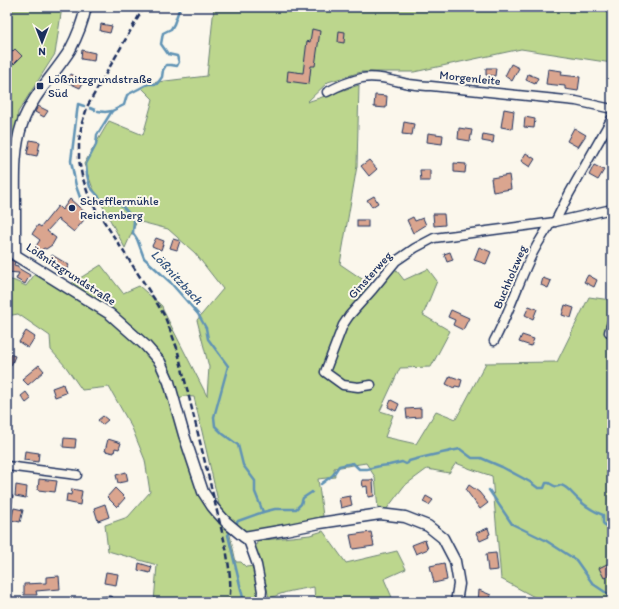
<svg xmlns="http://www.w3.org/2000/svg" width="619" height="609" font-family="Itim,sans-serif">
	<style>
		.green { fill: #bcd68d; stroke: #6c8276 }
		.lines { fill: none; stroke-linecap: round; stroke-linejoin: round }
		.stream { stroke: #6093b5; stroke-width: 2.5 }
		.building { fill: #daa58f; stroke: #1b2f5e }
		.minor-casing { stroke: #1b2f5e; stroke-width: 11 }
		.tertiary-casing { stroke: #1b2f5e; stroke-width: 13 }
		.minor { stroke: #fbf7ec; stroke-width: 8 }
		.tertiary { stroke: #fbf7ec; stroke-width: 10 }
		.rail { stroke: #1b2f5e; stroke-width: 2.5; stroke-dasharray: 6 3; stroke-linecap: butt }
		.poi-dot { fill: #1b2f5e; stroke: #fbf7ec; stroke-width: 1.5 }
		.labels { text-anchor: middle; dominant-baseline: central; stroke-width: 4; stroke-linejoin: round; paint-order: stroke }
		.street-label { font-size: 12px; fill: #1b2f5e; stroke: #fbf7ec }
		.poi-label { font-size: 12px; fill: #1b2f5e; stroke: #fbf7ec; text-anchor: start }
		.water-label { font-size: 13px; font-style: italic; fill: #385882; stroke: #fbf7ec }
	</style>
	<rect width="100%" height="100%" fill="#fbf7ec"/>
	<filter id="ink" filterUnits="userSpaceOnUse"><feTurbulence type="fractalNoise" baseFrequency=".025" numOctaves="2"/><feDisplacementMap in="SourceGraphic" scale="8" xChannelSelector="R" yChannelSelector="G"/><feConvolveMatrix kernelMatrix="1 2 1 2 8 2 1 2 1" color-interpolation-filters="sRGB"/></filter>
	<g filter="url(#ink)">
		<g class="green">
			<polygon points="7,7 62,7 55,54 18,112 7,241"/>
			<polygon points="214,7 612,7 612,63 521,49 414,72 361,72 328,82 307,102 359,85 357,166 340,264 371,285 390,262 404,280 428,269 437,281 423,315 450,331 431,367 400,368 380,411 393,415 385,437 416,444 436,411 456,419 486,363 557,362 589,297 611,300 605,334 612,337 612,602 550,602 544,599 538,599 501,579 492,476 471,469 456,463 449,473 427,469 404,486 386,510 378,509 375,477 366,463 334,468 335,477 318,479 323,516 297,523 251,531 243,530 235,524 219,505 194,397 184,396 171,406 215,514 230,535 236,562 241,562 246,567 254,566 258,580 259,602 154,602 157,565 108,551 105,525 128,517 150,492 145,460 132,428 109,387 82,390 66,367 51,350 50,336 18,314 7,316 7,279 15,281 26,286 35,274 61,290 101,265 123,293 139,286 162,306 163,310 207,396 209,367 197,320 223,289 195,253 168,229 137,221 125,248 92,186 84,164 109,121 143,135 153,99 141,87 157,82 207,76"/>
			<path d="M323 531 346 563 397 551 406 569 384 579 394 602H315L314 587C297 590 284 591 269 599L266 584 255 549 257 542 264 540 310 535Z"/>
		</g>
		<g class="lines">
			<g class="stream">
				<polyline points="180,7 174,24 171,29 163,33 161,44 168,54 177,56 179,62 177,66 171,65 166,65 163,70 162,77 157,84 148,84 127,95 124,105 112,111 97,135 96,145 86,164 87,175 90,187 101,199 109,203 119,203 125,209 134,220 133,233 137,239 144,258 170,282 198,314 206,328 208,339 228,366 214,417 215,426 223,434 238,445 243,465 255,481 255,492 263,512 238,521 235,525"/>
				<polyline points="90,108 95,110"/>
				<polyline points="98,111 105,112 112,111"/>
				<polyline points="82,203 76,186 71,161 78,104 84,106"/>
				<path d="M321 484 333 475 339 466 353 463 359 469H367L380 466 389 465 402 462 406 464 408 463 409 461C426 456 443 453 460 449L472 458H481L502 467 530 482 538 488H544L546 483H549C554 486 556 488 561 485 568 487 573 495 578 499 586 507 593 511 603 515V523L606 526 611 525 612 526"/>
				<polyline points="489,490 512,524 545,540 576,560 593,584 608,594 612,601"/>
				<polyline points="263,512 275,509 296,509 301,504 303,498 312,492"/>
				<polyline points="612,529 610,533 612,534"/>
				<polyline points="232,530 228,535 244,602"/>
			</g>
		</g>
		<g class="building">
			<polygon points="101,24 112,26 110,33 100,31"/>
			<polygon points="312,29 320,31 315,66 311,66 309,84 287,81 288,71 303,73 307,41 310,42"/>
			<polygon points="339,31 345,32 344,43 338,42"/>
			<polygon points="15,49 22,56 14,64 12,62 7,69 7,57"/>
			<polygon points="82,50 95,53 94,61 81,59"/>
			<polygon points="511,64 519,68 512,81 505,76"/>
			<polygon points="486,68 496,68 495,76 486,75"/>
			<polygon points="548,69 562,71 561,75 580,77 578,91 565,89 565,86 546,84"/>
			<polygon points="71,74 84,81 80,88 67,82"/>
			<polygon points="528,74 538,78 535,84 526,80"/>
			<polygon points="375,95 387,96 386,108 374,107"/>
			<polygon points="38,106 48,111 44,117 35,112"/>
			<polygon points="504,109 514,111 512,129 501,127"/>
			<polygon points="525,117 535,119 534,128 524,127"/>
			<polygon points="404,122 414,124 412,135 402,134"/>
			<polygon points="459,128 472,130 470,141 458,139"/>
			<polygon points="574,128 586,135 578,147 567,141"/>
			<polygon points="428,133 443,135 442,144 427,142"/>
			<polygon points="483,134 494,136 493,143 482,141"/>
			<polygon points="30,140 40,142 37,156 27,154"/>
			<polygon points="526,153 535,159 530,167 521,161"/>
			<polygon points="369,160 377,169 369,176 361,166"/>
			<polygon points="454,163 466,164 465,173 454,172"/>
			<polygon points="594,165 604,170 598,180 589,175"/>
			<polygon points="420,170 430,170 430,181 421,181"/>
			<polygon points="509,175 511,189 493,192 491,178"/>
			<polygon points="374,196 378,203 372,207 367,200"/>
			<polygon points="70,199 88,215 74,232 58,219 47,231 56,238 52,245 46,249 44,248 38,253 34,249 40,240 32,234 38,225 41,227 58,206 62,210"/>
			<polygon points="433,214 444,214 445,225 434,226"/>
			<polygon points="413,217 415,221 423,218 426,225 413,233 407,220"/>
			<rect x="357" y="220" width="11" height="7"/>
			<polygon points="156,238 164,241 161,250 152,246"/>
			<polygon points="173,239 180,241 177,250 170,248"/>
			<polygon points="479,247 491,252 486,264 474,260"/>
			<polygon points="450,252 453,260 447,262 444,254"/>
			<polygon points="52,255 69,265 65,272 48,263"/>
			<polygon points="8,260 11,260 15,262 14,265 18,266 18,268 30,275 25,284 16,279 19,273 7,272"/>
			<polygon points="588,275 597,280 594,287 584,282"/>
			<polygon points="543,278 551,281 548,288 541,285"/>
			<polygon points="506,287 511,289 508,296 504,294"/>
			<polygon points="565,305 574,308 571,318 562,315"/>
			<polygon points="529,306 537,309 533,319 525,315"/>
			<polygon points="451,310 469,318 463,330 453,325 455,320 448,317"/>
			<polygon points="26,331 35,337 28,348 19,342"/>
			<polygon points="522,335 534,339 531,346 519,342"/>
			<polygon points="7,353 15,356 11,366 7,362"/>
			<polygon points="39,365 44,371 28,385 22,379"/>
			<polygon points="450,376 462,380 460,387 455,386 454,388 446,384"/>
			<polygon points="63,384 66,393 55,397 52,388"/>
			<polygon points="26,392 31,399 26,403 21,396"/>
			<polygon points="391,400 399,404 396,411 388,407"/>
			<polygon points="421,408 421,417 407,418 406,409"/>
			<polygon points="103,416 108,420 102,425 98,420"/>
			<polygon points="64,438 76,439 75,448 63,447"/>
			<polygon points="108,439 121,443 119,449 115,448 114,453 105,451"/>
			<polygon points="25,451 39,453 38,462 24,460"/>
			<polygon points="126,472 128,481 118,483 116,475"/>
			<polygon points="39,479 57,481 55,492 38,490"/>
			<polygon points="362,480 373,480 374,496 368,497 367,486 363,487"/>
			<polygon points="16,485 27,487 26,498 15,496"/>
			<polygon points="469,485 479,492 488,503 480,509 466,490"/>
			<polygon points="115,488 125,498 117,507 107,497"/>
			<polygon points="72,489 82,491 80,505 66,502 67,494 71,495"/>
			<polygon points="7,494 13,496 10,513 7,512"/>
			<polygon points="350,496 352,505 341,508 339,498"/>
			<polygon points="426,496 433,500 429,505 423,502"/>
			<polygon points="105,504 109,517 98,521 94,508"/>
			<polygon points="14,508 23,510 20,522 11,520"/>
			<polygon points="488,528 490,534 488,535 489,537 480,541 476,533"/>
			<polygon points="371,532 374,546 353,549 350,535"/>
			<polygon points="425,540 428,549 416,554 412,545"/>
			<polygon points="496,553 498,570 488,571 486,554"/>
			<polygon points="139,563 152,567 150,573 138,570"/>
			<polygon points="444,563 447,580 434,583 430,566"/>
			<polygon points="607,564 612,574 604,578 599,568"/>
			<polygon points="106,572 118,574 116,585 104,583"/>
			<polygon points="59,576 60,589 36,591 37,595 24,595 24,584 46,583 46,577"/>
			<polygon points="479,590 491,595 489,602 478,602"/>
		</g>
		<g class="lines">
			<g class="minor-casing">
				<g id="minor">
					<path d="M327 92C338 86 349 81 362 78 377 75 394 81 409 84 416 85 424 86 431 86L576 101 612 109"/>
					<polyline points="555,222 569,194 612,118"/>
					<polyline points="609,332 612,322"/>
					<path d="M494 341C508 315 517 287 529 261 535 247 543 235 551 223"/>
					<polyline points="371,385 358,387 343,385 325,372 343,325 349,316 373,289 396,261 415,248 434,238 555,222 612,209"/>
					<polyline points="7,466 77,475"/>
					<polyline points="244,537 249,543 257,565 262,591 261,602"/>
					<polyline points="93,602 109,601"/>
				</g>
			</g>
			<g class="tertiary-casing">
				<path id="tertiary" d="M86 7C83 21 77 37 70 50 54 75 32 96 22 124 13 151 15 181 15 209 15 224 15 240 15 255L110 314 146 346 160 362 169 382 184 435 203 492 212 506 217 512 226 522 244 537 285 530 320 523 380 514 405 517 428 526 443 538 455 561 459 584 456 602"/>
			</g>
			<use href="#minor" class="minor"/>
			<use href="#tertiary" class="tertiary"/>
			<path class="rail" d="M144 7 88 105 82 123 79 141V160L82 176 88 194 92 203 155 300 164 315 171 332 177 348 226 548C229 567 232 584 229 602"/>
		</g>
	</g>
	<g class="poi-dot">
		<rect x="36" y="82" width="8" height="8" rx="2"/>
		<circle cx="72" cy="208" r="4"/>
	</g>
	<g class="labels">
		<g class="street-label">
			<text transform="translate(470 78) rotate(6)">Morgenleite</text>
			<text transform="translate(71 274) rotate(33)">Lößnitzgrundstraße</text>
			<text transform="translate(370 275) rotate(-48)">Ginsterweg</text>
			<text transform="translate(510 277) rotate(-67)">Buchholzweg</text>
		</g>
		<g class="poi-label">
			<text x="48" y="79">Lößnitzgrundstraße<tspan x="48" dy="14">Süd</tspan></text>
			<text x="80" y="201">Schefflermühle<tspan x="80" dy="14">Reichenberg</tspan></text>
		</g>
		<g class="water-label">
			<text transform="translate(177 277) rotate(47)">Lößnitzbach</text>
		</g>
	</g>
	<rect width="619" height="609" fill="none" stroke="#fbf7ec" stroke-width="24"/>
	<rect x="12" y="12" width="595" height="585" fill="none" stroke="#1b2f5e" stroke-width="1.5" filter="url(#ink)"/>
	<g transform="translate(42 42) rotate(180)" stroke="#fbf7ec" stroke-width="3" paint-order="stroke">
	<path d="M0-3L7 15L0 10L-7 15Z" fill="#1b2f5e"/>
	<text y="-6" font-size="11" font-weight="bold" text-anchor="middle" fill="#1b2f5e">N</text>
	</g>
</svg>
